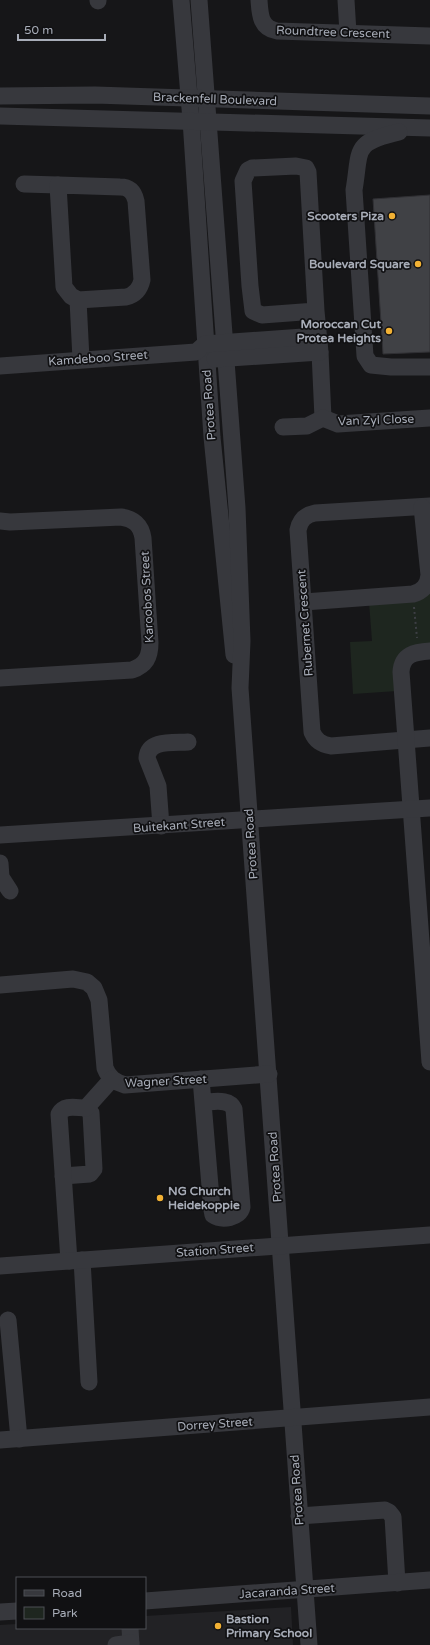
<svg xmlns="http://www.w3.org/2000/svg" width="430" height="1645" font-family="'Varela Round',sans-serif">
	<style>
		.built { fill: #222225 }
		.green { fill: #1e261f }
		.building { fill: #404145; stroke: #303034 }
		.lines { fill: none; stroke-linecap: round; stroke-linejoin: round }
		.path { stroke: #3d3f44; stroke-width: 2; stroke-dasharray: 2 3; stroke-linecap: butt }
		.minor { stroke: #37383d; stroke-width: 17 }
		.poi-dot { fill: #f2b134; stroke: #111113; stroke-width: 1.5 }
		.labels { text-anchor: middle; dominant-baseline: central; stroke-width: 3.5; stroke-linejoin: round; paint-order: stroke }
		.street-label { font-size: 12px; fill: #a8adb8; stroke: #111113 }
		.poi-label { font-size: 12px; font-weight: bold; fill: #a8adb8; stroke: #111113; text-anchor: end }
	</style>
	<rect width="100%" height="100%" fill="#161618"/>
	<polygon class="built" points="291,1607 293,1645 0,1645 0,1625 17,1624 17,1628 145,1628 145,1616"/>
	<polygon class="green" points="430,591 430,647 416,648 397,691 353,694 350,642 372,641 369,602"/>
	<polygon class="building" points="430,195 430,352 383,354 373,199"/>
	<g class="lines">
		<polyline class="path" points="414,607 417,638"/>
		<g class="minor">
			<polyline points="98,0 98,1"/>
			<polyline points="181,0 191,120 212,437 234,655"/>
			<polyline points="199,0 237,508 242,641 240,688 248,799 309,1645"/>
			<path d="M259 0C260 14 260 28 277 31L430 36"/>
			<polyline points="346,0 348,33"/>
			<polyline points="0,96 95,95 430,106"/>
			<polyline points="0,116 430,128"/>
			<path d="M399 132C352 143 361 149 354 190L365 356 371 365 391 367H430"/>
			<polyline points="24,184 58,185"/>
			<path d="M78 300 126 297C135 295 140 289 142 280L136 201C134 192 129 187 120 187L58 185 64 287 71 296 78 300 81 359"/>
			<polyline points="316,311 308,172 306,168 296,166 252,168 248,170 243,181 250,286 253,311 262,315 316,311 320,352 323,418"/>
			<polyline points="215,359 320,352"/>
			<polyline points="0,366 196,352 205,344 317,336"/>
			<polyline points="283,427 307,426 323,418 338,424 430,418"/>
			<path d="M430 506 315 513C305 515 300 520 298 530L312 732C316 741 321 744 331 746L430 738"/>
			<path d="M0 521 10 522 121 517C134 519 141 525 143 538L150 643C150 657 146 665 132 670L0 678"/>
			<path d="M304 602 413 594C423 591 428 585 429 575L422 507"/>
			<path d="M430 651C415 652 402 654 401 672L430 1062"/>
			<path d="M161 826 158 786 147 758C148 739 174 743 188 742"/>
			<polyline points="0,835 430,808"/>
			<polyline points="0,863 1,877 10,891"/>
			<path d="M0 985 73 979 87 982 94 988 99 1000 105 1068C109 1078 115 1082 125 1085L269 1074"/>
			<path d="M201 1079 212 1210 213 1215C222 1221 240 1218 242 1207L234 1109C229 1098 214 1102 203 1102"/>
			<polyline points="63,1176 90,1174 94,1169 91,1113 86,1108"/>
			<polyline points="82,1260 89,1382"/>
			<path d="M69 1261 59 1114C65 1104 76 1108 86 1108L112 1079"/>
			<polyline points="0,1266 430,1235"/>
			<polyline points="8,1320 19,1439"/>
			<polyline points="0,1440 430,1407"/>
			<polyline points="299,1516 385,1510 389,1512 393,1517 397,1583"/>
			<polyline points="145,1601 430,1580"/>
			<polyline points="0,1612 17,1611"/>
			<polyline points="130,1628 131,1645"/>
			<polyline points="116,1645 131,1643"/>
		</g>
	</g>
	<g class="poi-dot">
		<circle cx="392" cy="216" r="4"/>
		<circle cx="418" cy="264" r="4"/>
		<circle cx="389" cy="331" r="4"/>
		<circle cx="160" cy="1198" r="4"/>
		<circle cx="218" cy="1626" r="4"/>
	</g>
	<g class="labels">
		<g class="street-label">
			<text transform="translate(333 32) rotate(2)">Roundtree Crescent</text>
			<text transform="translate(215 99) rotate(2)">Brackenfell Boulevard</text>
			<text transform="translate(98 358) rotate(-4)">Kamdeboo Street</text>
			<text transform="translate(209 405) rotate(-94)">Protea Road</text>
			<text transform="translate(376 420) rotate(-2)">Van Zyl Close</text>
			<text transform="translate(147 597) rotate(-93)">Karoobos Street</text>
			<text transform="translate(305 623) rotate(-94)">Rubernet Crescent</text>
			<text transform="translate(179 825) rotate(-4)">Buitekant Street</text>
			<text transform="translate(251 844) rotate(-94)">Protea Road</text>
			<text transform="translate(166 1081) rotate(-3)">Wagner Street</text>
			<text transform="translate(275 1167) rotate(-94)">Protea Road</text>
			<text transform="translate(215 1250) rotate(-4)">Station Street</text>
			<text transform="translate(215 1424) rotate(-4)">Dorrey Street</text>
			<text transform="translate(297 1490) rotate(-94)">Protea Road</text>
			<text transform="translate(287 1591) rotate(-4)">Jacaranda Street</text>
		</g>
		<g class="poi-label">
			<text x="384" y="216">Scooters Piza</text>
			<text x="410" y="264">Boulevard Square</text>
			<text x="381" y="324">Moroccan Cut<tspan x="381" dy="14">Protea Heights</tspan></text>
			<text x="168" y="1191" text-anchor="start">NG Church<tspan x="168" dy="14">Heidekoppie</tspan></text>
			<text x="226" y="1619" text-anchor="start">Bastion<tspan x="226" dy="14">Primary School</tspan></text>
		</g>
	</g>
	<rect x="16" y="1577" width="130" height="52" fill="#111113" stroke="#4d4f55"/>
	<rect x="24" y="1590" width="20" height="6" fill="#37383d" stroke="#4d4f55"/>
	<text x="52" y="1597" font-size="12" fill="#a8adb8">Road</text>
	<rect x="24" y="1607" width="20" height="12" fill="#1e261f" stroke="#4d4f55"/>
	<text x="52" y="1617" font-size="12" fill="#a8adb8">Park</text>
	<path d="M18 34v6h87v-6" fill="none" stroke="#a8adb8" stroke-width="2"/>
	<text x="24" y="34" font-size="12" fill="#a8adb8" stroke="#111113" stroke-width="3" paint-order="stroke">50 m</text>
</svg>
